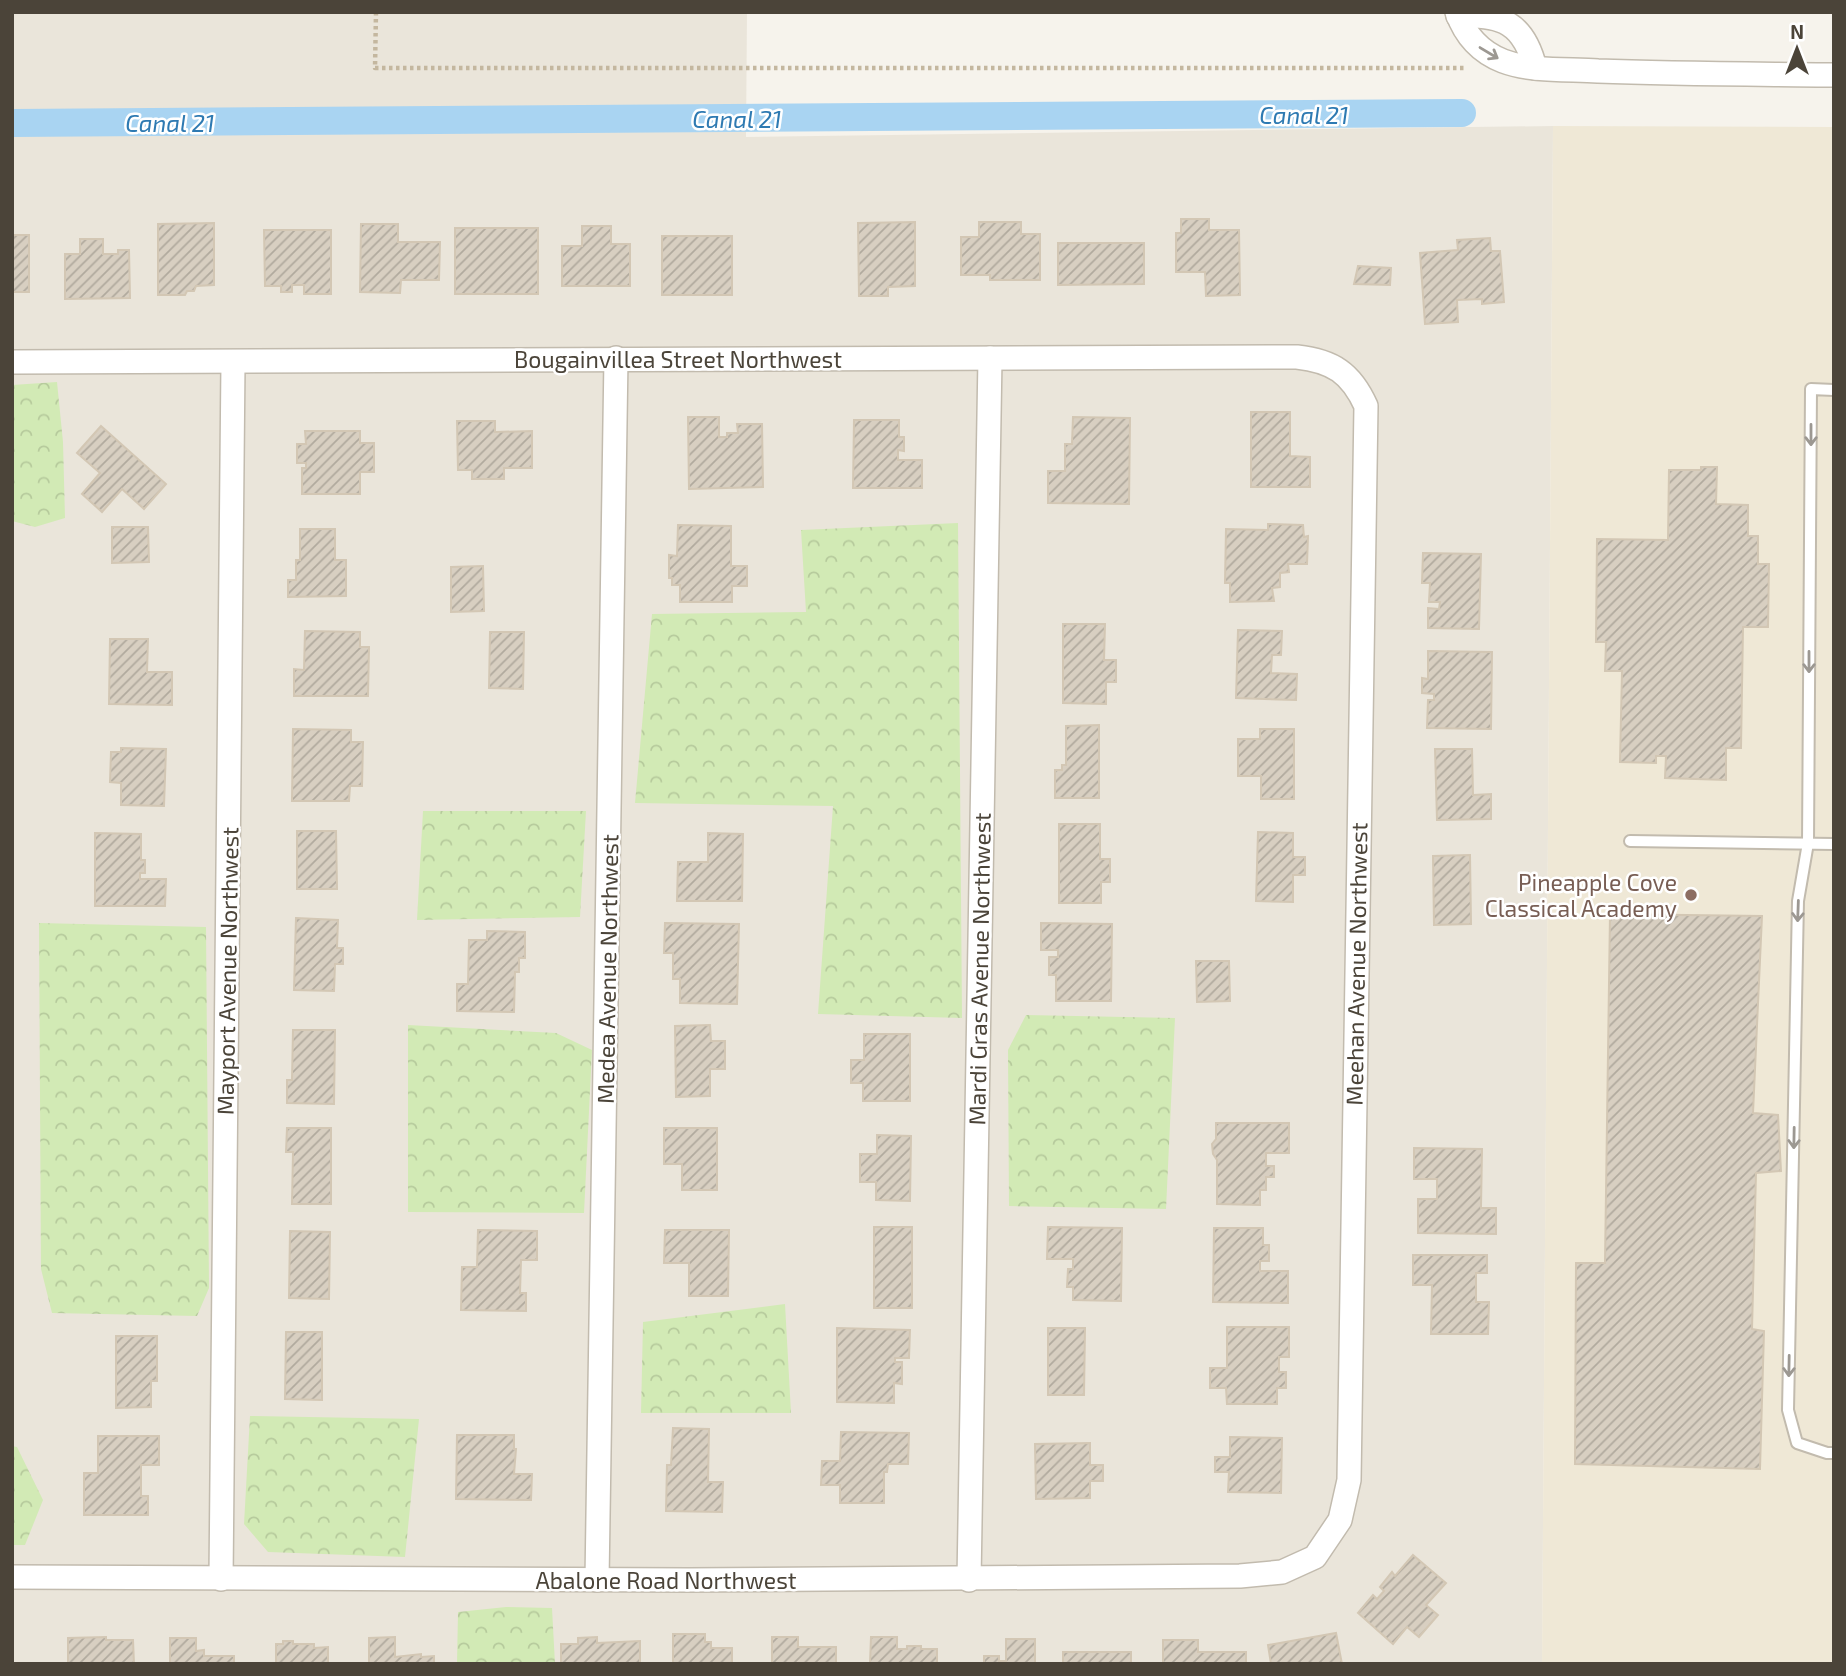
<svg xmlns="http://www.w3.org/2000/svg" width="1846" height="1676" font-family="'Exo 2',sans-serif">
	<style>
		.residential { fill: #eae5da }
		.education { fill: #efe8d6 }
		.forest { fill: url(#forest-crowns) }
		.lines { fill: none; stroke-linecap: round; stroke-linejoin: round }
		.canal { stroke: #a9d4f2; stroke-width: 28 }
		.building { fill: url(#building-hatch); stroke: #d3c7b4; stroke-width: 2 }
		.service-casing { stroke: #c2bbae; stroke-width: 14 }
		.minor-casing { stroke: #c2bbae; stroke-width: 26 }
		.path { stroke: #c4b79f; stroke-width: 4.5; stroke-dasharray: 3.5 3.5; stroke-linecap: butt }
		.service { stroke: #fff; stroke-width: 10 }
		.minor { stroke: #fff; stroke-width: 23 }
		.oneway { stroke: #9c9892 }
		.education-dot { fill: #8d6e63; stroke: #fff; stroke-width: 2.5 }
		.labels { text-anchor: middle; dominant-baseline: central; stroke-width: 5; stroke-linejoin: round; paint-order: stroke }
		.street-label { font-size: 23px; fill: #4b4439; stroke: #fff }
		.education-label { font-size: 23px; fill: #785e54; stroke: #fff; text-anchor: end }
		.water-label { font-size: 24px; font-style: italic; fill: #2e7ab2; stroke: #fff }
	</style>
	<defs>
		<pattern id="forest-crowns" width="20" height="18" patternUnits="userSpaceOnUse" patternTransform="scale(1.75)"><rect width="20" height="18" fill="#d2eab5"/><path d="M2 6a3 3 0 1 1 6 0M12 15a3 3 0 1 1 6 0" fill="none" stroke="#b6ca9c"/></pattern>
		<pattern id="building-hatch" width="6" height="6" patternUnits="userSpaceOnUse" patternTransform="scale(1.75)"><rect width="6" height="6" fill="#d8cfc1"/><path d="M-1 1l2-2M0 6l6-6M5 7l2-2" fill="none" stroke="#b1aa9e"/></pattern>
	</defs>
	<rect width="100%" height="100%" fill="#f6f3ec"/>
	<polygon class="residential" points="12,12 747,12 746,137 1553,126 1542,1664 12,1664"/>
	<polygon class="education" points="1553,126 1834,127 1834,1664 1542,1664"/>
	<g class="forest">
		<polygon points="57,382 63,442 65,518 35,527 12,521 12,385"/>
		<polygon points="958,523 962,1018 818,1014 833,806 635,803 652,614 806,612 801,530"/>
		<polygon points="423,811 586,811 580,917 417,920"/>
		<polygon points="39,923 206,927 209,1288 197,1316 52,1313 41,1269"/>
		<polygon points="1026,1015 1175,1018 1166,1209 1009,1206 1008,1050"/>
		<polygon points="408,1025 556,1033 592,1050 584,1213 408,1212"/>
		<polygon points="785,1304 791,1413 641,1413 643,1322"/>
		<polygon points="250,1416 419,1419 405,1557 268,1552 244,1524"/>
		<polygon points="12,1446 17,1447 43,1500 25,1545 12,1545"/>
		<polygon points="506,1607 552,1608 555,1664 457,1664 458,1612"/>
	</g>
	<g class="lines">
		<polyline class="canal" points="12,123 1462,113"/>
	</g>
	<g class="building">
		<polygon points="1181,219 1209,219 1209,230 1239,230 1240,295 1206,296 1205,272 1176,272 1176,233 1181,233"/>
		<polygon points="915,222 915,286 888,287 888,296 859,296 858,223"/>
		<polygon points="979,222 1021,222 1021,234 1040,234 1040,280 990,280 990,275 961,275 961,237 979,237"/>
		<polygon points="214,223 214,285 196,286 194,291 187,291 185,295 158,295 158,224"/>
		<polygon points="361,224 398,224 398,242 440,242 439,280 401,280 400,293 360,292"/>
		<polygon points="582,226 611,226 611,244 630,244 630,286 562,286 562,246 582,246"/>
		<rect x="455" y="228" width="83" height="66"/>
		<polygon points="264,230 331,230 331,294 304,294 304,285 292,285 292,292 281,292 281,286 265,286"/>
		<rect x="12" y="235" width="17" height="57"/>
		<rect x="662" y="236" width="70" height="59"/>
		<polygon points="1490,238 1491,251 1500,251 1504,302 1482,304 1482,299 1457,300 1458,322 1425,324 1420,253 1458,250 1457,240"/>
		<polygon points="80,239 103,239 103,254 118,254 118,250 129,250 130,298 65,299 65,254 80,254"/>
		<polygon points="1058,243 1144,243 1144,284 1058,285"/>
		<polygon points="1358,266 1391,268 1390,285 1354,284"/>
		<polygon points="1251,412 1290,412 1290,456 1310,457 1310,487 1251,487"/>
		<polygon points="688,417 719,417 719,437 727,437 727,433 738,433 737,424 762,424 763,487 689,489"/>
		<polygon points="1073,417 1130,418 1129,504 1048,503 1048,471 1065,471 1065,444 1072,444"/>
		<polygon points="854,420 899,420 899,437 904,437 904,451 898,450 898,460 922,460 922,488 853,488"/>
		<polygon points="457,421 495,421 495,432 532,431 532,468 504,468 504,479 472,479 472,470 458,470"/>
		<polygon points="101,426 166,484 144,509 122,489 102,512 82,494 100,473 77,453"/>
		<polygon points="305,431 360,431 360,443 374,443 374,472 360,472 360,494 302,494 302,468 306,468 306,463 297,463 297,444 306,444"/>
		<polygon points="1701,467 1717,467 1716,504 1748,505 1748,536 1758,536 1758,564 1769,564 1768,627 1743,627 1741,748 1726,748 1726,780 1665,778 1666,756 1656,756 1656,763 1620,762 1622,671 1605,671 1606,642 1596,642 1597,539 1668,540 1669,470 1701,470"/>
		<polygon points="1268,524 1303,525 1304,537 1308,536 1307,564 1288,564 1289,572 1280,573 1280,587 1272,588 1274,601 1230,602 1230,583 1225,583 1226,529 1268,530"/>
		<polygon points="678,525 731,526 731,566 747,566 747,586 732,586 732,602 680,602 680,585 672,585 672,578 669,578 669,555 677,556"/>
		<polygon points="112,527 148,527 149,562 112,563"/>
		<polygon points="300,529 335,529 335,560 346,560 346,596 288,597 288,580 296,580 296,560 300,560"/>
		<polygon points="1423,553 1481,554 1479,629 1428,628 1428,608 1439,609 1440,602 1429,602 1430,583 1422,583"/>
		<polygon points="483,566 484,611 451,612 451,567"/>
		<polygon points="1063,624 1105,624 1104,660 1116,660 1116,682 1106,682 1106,704 1063,703"/>
		<polygon points="1238,630 1282,631 1281,655 1272,655 1271,673 1297,674 1296,700 1236,698"/>
		<polygon points="305,631 360,632 360,647 369,647 368,696 294,696 294,669 304,670"/>
		<polygon points="490,632 524,632 523,689 489,688"/>
		<polygon points="110,639 148,639 147,672 172,672 172,705 109,704"/>
		<polygon points="1428,651 1492,652 1491,729 1427,728 1428,700 1434,700 1434,694 1422,693 1422,678 1428,679"/>
		<polygon points="1099,725 1099,798 1055,798 1055,770 1062,770 1062,765 1066,765 1066,726"/>
		<polygon points="293,729 351,730 351,742 363,742 362,786 350,786 349,801 292,801"/>
		<polygon points="1260,729 1294,729 1294,799 1261,799 1261,776 1238,776 1238,739 1260,739"/>
		<polygon points="121,748 166,749 164,806 121,805 121,783 110,782 111,752 121,752"/>
		<polygon points="1435,749 1472,749 1473,795 1491,794 1491,819 1437,820"/>
		<polygon points="1059,824 1100,824 1100,859 1110,859 1110,882 1101,882 1101,903 1059,903"/>
		<polygon points="297,831 336,831 337,889 297,889"/>
		<polygon points="1258,832 1293,833 1293,857 1305,857 1305,875 1293,875 1293,902 1256,901"/>
		<polygon points="95,833 141,834 141,860 145,860 145,873 140,873 140,879 166,879 165,906 95,906"/>
		<polygon points="708,833 743,834 742,901 677,901 678,862 708,862"/>
		<polygon points="1470,855 1471,924 1434,925 1433,856"/>
		<polygon points="1610,914 1762,916 1753,1113 1778,1115 1781,1171 1756,1173 1752,1329 1764,1331 1760,1469 1575,1464 1576,1263 1605,1263"/>
		<polygon points="296,918 338,920 337,948 343,948 343,964 335,964 334,991 294,990"/>
		<polygon points="665,923 739,924 737,1004 680,1003 680,979 673,979 673,953 664,953"/>
		<polygon points="1041,923 1112,924 1111,1001 1056,1001 1056,975 1049,975 1049,957 1058,957 1058,950 1041,950"/>
		<polygon points="487,931 525,932 525,958 519,958 519,972 515,972 514,1012 457,1011 457,984 468,984 469,940 487,940"/>
		<polygon points="1196,961 1229,961 1230,1001 1197,1002"/>
		<polygon points="710,1025 711,1041 725,1041 725,1069 710,1069 710,1096 676,1097 675,1026"/>
		<polygon points="293,1030 335,1030 334,1104 287,1103 287,1080 292,1080"/>
		<polygon points="864,1034 910,1034 910,1101 863,1101 863,1083 851,1083 851,1060 864,1060"/>
		<polygon points="1216,1123 1289,1123 1289,1153 1266,1153 1266,1166 1274,1166 1274,1177 1266,1177 1266,1190 1260,1190 1260,1205 1217,1204 1217,1160 1213,1154 1212,1144 1216,1139"/>
		<polygon points="287,1128 331,1128 331,1204 292,1204 293,1152 286,1152"/>
		<polygon points="664,1128 717,1128 717,1190 682,1190 682,1164 664,1164"/>
		<polygon points="877,1135 911,1136 910,1201 876,1200 876,1182 860,1182 860,1154 877,1154"/>
		<polygon points="1414,1148 1482,1149 1481,1208 1496,1208 1496,1234 1418,1233 1418,1199 1437,1199 1437,1179 1414,1179"/>
		<rect x="874" y="1227" width="38" height="81"/>
		<polygon points="1048,1227 1122,1228 1121,1301 1073,1300 1073,1287 1067,1287 1068,1269 1073,1269 1073,1259 1047,1259"/>
		<polygon points="1214,1228 1263,1228 1263,1245 1269,1245 1269,1261 1260,1261 1260,1271 1288,1271 1288,1303 1213,1302"/>
		<polygon points="478,1230 537,1231 537,1260 521,1260 520,1293 526,1293 526,1311 461,1310 462,1267 477,1267"/>
		<polygon points="665,1230 729,1230 728,1296 689,1296 689,1263 664,1263"/>
		<polygon points="290,1231 330,1232 329,1299 289,1298"/>
		<polygon points="1413,1255 1487,1255 1487,1273 1476,1273 1476,1302 1489,1302 1488,1334 1431,1334 1432,1285 1413,1285"/>
		<polygon points="1227,1327 1289,1327 1289,1357 1279,1357 1279,1372 1286,1372 1286,1388 1277,1388 1277,1404 1227,1404 1226,1388 1210,1388 1210,1368 1227,1368"/>
		<polygon points="837,1328 910,1330 909,1358 895,1358 895,1362 902,1362 902,1384 894,1383 894,1403 837,1402"/>
		<polygon points="1048,1328 1085,1328 1084,1395 1048,1395"/>
		<polygon points="286,1332 322,1332 322,1400 285,1399"/>
		<polygon points="116,1336 157,1336 157,1381 151,1381 151,1407 116,1408"/>
		<polygon points="673,1428 709,1429 708,1482 723,1482 722,1512 666,1511 667,1465 671,1465"/>
		<polygon points="841,1432 909,1433 908,1464 888,1464 887,1472 884,1472 884,1503 840,1503 840,1485 821,1485 822,1461 840,1461"/>
		<polygon points="457,1435 514,1435 514,1449 516,1449 514,1474 532,1474 531,1500 456,1499"/>
		<polygon points="98,1436 159,1436 159,1465 141,1465 141,1496 148,1496 148,1515 84,1515 84,1473 98,1473"/>
		<polygon points="1230,1437 1282,1438 1281,1493 1228,1492 1229,1472 1215,1472 1215,1457 1230,1457"/>
		<polygon points="1090,1443 1090,1465 1103,1465 1103,1481 1090,1481 1090,1498 1036,1499 1035,1444"/>
		<polygon points="1413,1555 1446,1583 1426,1605 1438,1615 1419,1637 1407,1627 1393,1644 1358,1613 1373,1595 1377,1599 1384,1591 1380,1587 1392,1572 1395,1576"/>
		<polygon points="1336,1633 1342,1664 1271,1664 1268,1645"/>
		<polygon points="673,1634 705,1634 705,1642 711,1642 711,1648 732,1648 732,1664 673,1664"/>
		<polygon points="106,1637 106,1640 133,1640 134,1664 68,1664 68,1638"/>
		<polygon points="395,1637 395,1657 421,1654 421,1657 434,1656 434,1664 369,1664 369,1638"/>
		<polygon points="597,1637 597,1643 640,1641 640,1664 561,1664 561,1644 578,1644 578,1638"/>
		<polygon points="772,1637 798,1637 798,1647 836,1647 836,1664 772,1664"/>
		<polygon points="871,1637 897,1637 897,1649 907,1649 907,1646 921,1646 921,1649 937,1649 937,1664 870,1664"/>
		<polygon points="170,1638 196,1638 196,1651 204,1650 204,1656 234,1656 234,1664 170,1664"/>
		<polygon points="1006,1639 1035,1639 1035,1664 970,1664 984,1663 984,1656 999,1656 999,1661 1006,1661"/>
		<polygon points="1163,1640 1198,1640 1198,1652 1246,1652 1246,1664 1163,1664"/>
		<polygon points="283,1641 293,1641 293,1644 314,1644 314,1648 328,1647 328,1664 276,1664 276,1644 283,1644"/>
		<rect x="1063" y="1652" width="68" height="12"/>
	</g>
	<g class="lines">
		<g class="service-casing">
			<g id="service">
				<polyline points="1834,390 1811,389 1808,843 1798,901 1788,1410 1797,1443 1827,1453 1834,1453"/>
				<polyline points="1630,841 1834,844"/>
			</g>
		</g>
		<g class="minor-casing">
			<g id="minor">
				<path d="M1457 12C1465 35 1480 52 1503 61 1532 72 1568 69 1598 71 1677 74 1755 74 1834 75"/>
				<path d="M1458 16C1502 14 1524 23 1535 68"/>
				<path d="M12 362 1297 357C1333 361 1351 373 1366 406L1349 1480 1340 1520 1315 1557 1282 1572 1240 1576 689 1580 12 1577"/>
				<polyline points="221,1579 233,363"/>
				<polyline points="597,1580 616,358"/>
				<polyline points="969,1580 990,358"/>
			</g>
		</g>
		<polyline class="path" points="376,12 375,68 1466,68"/>
		<use href="#service" class="service"/>
		<use href="#minor" class="minor"/>
	</g>
	<defs><path id="oneway-shaft" d="M-6 0H5M1.5-3L5.5 0L1.5 3" fill="none" stroke-width="1.6" stroke-linecap="round" stroke-linejoin="round" transform="scale(1.75)"/></defs>
	<g class="oneway">
		<use href="#oneway-shaft" transform="translate(1489 53) rotate(31)"/>
		<use href="#oneway-shaft" transform="translate(1811 435) rotate(90)"/>
		<use href="#oneway-shaft" transform="translate(1809 662) rotate(90)"/>
		<use href="#oneway-shaft" transform="translate(1798 911) rotate(92)"/>
		<use href="#oneway-shaft" transform="translate(1794 1138) rotate(91)"/>
		<use href="#oneway-shaft" transform="translate(1789 1366) rotate(91)"/>
	</g>
	<circle class="education-dot" cx="1691" cy="895" r="7"/>
	<g class="labels">
		<g class="street-label">
			<text x="678" y="359">Bougainvillea Street Northwest</text>
			<text transform="translate(1356 964) rotate(-89)">Meehan Avenue Northwest</text>
			<text transform="translate(607 969) rotate(-89)">Medea Avenue Northwest</text>
			<text transform="translate(979 969) rotate(-89)">Mardi Gras Avenue Northwest</text>
			<text transform="translate(227 971) rotate(-89)">Mayport Avenue Northwest</text>
			<text x="666" y="1580">Abalone Road Northwest</text>
		</g>
		<g class="education-label">
			<text x="1677" y="882">Pineapple Cove<tspan x="1677" dy="26">Classical Academy</tspan></text>
		</g>
		<g class="water-label">
			<text x="1304" y="114">Canal 21</text>
			<text x="737" y="118">Canal 21</text>
			<text x="170" y="122">Canal 21</text>
		</g>
	</g>
	<rect width="1846" height="1676" fill="none" stroke="#4b4439" stroke-width="28"/>
	<g transform="translate(1797 49)" stroke="#ffffff" stroke-width="5" paint-order="stroke">
	<path d="M0-5L12 26L0 18L-12 26Z" fill="#4b4439"/>
	<text y="-10" font-size="19" font-weight="bold" text-anchor="middle" fill="#4b4439">N</text>
	</g>
</svg>
